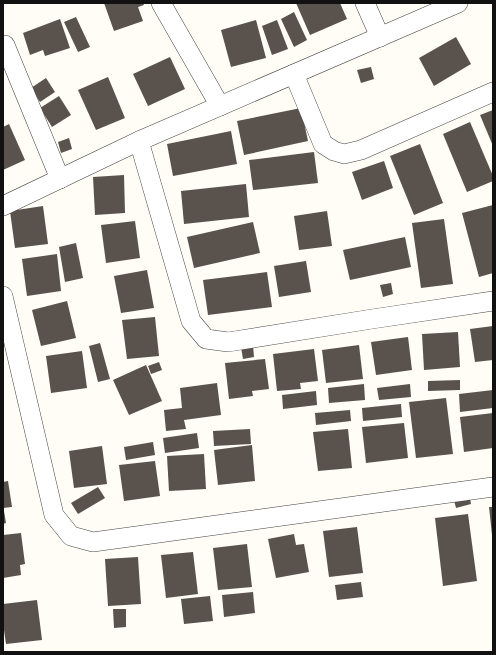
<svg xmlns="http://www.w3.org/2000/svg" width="496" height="655" font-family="'Noto Serif',serif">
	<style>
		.building { fill: #5a524d }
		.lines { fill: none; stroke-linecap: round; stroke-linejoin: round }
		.street-casing { stroke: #444; stroke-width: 20 }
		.street { stroke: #fff; stroke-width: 19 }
	</style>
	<rect width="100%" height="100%" fill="#fffdf5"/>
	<g class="building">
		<polygon points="104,3 143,3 144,5 138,7 143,21 114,31"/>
		<polygon points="296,3 340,3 347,19 310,35"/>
		<polygon points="294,12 307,40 294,47 281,19"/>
		<polygon points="76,17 90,47 78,52 64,22"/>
		<polygon points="60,19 70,48 45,56 43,50 30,55 23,33"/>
		<polygon points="256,20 266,58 231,67 221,30"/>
		<polygon points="277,20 288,49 272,55 262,26"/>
		<polygon points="456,37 471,64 434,86 419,58"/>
		<polygon points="170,57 185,89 148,106 133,74"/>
		<polygon points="371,67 374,79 361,83 357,70"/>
		<polygon points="108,77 125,118 96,130 78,90"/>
		<polygon points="46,78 55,92 40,102 31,88"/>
		<polygon points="59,96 71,115 52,127 40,108"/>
		<polygon points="301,108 308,141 244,155 237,121"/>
		<polygon points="493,110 493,146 480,115"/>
		<polygon points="470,122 493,176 493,181 467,192 443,134"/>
		<polygon points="9,124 25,160 3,170 3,127"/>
		<polygon points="231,131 237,164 173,176 167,144"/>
		<polygon points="69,138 72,149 61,153 58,142"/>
		<polygon points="420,144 443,203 414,215 390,156"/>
		<polygon points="314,152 318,183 253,190 249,160"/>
		<polygon points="384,161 393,188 362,200 352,172"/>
		<polygon points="124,175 125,213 95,215 93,177"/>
		<polygon points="246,184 249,217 184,224 181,191"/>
		<polygon points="493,205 493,273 479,277 462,213"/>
		<polygon points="43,206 48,244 15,248 10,211"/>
		<polygon points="327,211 332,246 299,250 294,216"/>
		<polygon points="444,219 453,284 421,288 412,223"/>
		<polygon points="135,221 140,258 106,263 101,225"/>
		<polygon points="253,222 260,253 194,268 187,237"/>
		<polygon points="405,237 411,267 350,280 343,250"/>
		<polygon points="76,243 83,278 65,282 59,247"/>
		<polygon points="57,254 61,291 27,296 22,259"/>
		<polygon points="306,261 311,292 279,297 274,266"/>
		<polygon points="147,270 154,308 121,313 114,276"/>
		<polygon points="267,272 272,307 208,315 203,280"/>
		<polygon points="391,283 393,294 383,297 380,285"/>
		<polygon points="67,301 76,338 41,346 32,310"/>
		<polygon points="155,317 159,356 127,359 122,320"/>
		<polygon points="493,326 493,360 475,362 470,329"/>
		<polygon points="458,332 460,367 424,370 422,334"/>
		<polygon points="408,337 412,370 376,375 371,342"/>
		<polygon points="100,343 110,379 98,382 89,346"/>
		<polygon points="253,345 254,357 243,359 241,347"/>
		<polygon points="359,345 363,379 326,383 322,350"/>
		<polygon points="314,349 318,381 300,383 301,389 277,391 273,354"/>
		<polygon points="82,351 87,388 51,393 46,356"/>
		<polygon points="265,359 269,389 252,391 253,396 229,399 225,363"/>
		<polygon points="159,362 162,370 151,374 148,366"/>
		<polygon points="146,365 162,401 129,415 113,380"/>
		<polygon points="460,380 460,390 428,391 428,381"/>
		<polygon points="217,383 221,415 184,420 186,429 166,431 164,410 182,408 180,388"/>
		<polygon points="364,384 365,400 329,403 328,388"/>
		<polygon points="410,384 411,397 379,400 377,388"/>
		<polygon points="493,390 493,408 460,412 459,394"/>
		<polygon points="316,391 317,405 283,409 282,395"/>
		<polygon points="446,398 453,454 416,458 409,402"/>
		<polygon points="401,404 402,417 363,421 362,408"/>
		<polygon points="350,410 351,421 316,425 315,413"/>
		<polygon points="493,413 493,448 464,452 460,417"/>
		<polygon points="404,423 408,458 366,463 362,427"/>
		<polygon points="250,429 251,444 214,446 213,431"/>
		<polygon points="348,429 352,468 318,471 313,432"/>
		<polygon points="197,433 199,448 165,453 163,438"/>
		<polygon points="153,442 155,455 126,460 124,447"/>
		<polygon points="252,445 255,481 218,485 214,450"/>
		<polygon points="102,446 107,484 74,488 69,451"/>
		<polygon points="204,454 206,489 169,491 167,456"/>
		<polygon points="155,461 160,496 124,501 119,465"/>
		<polygon points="8,481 12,507 3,508 3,482"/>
		<polygon points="98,487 105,498 78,514 71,503"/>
		<polygon points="469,493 471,504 456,508 453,496"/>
		<polygon points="489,507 493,507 493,535 492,535"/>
		<polygon points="3,511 4,511 6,523 3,524"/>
		<polygon points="468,514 477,581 443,586 435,518"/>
		<polygon points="357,527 363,573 329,577 323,531"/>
		<polygon points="21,533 25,564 20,565 21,575 3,578 3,535"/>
		<polygon points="294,534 296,545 304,544 309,572 276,578 268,539"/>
		<polygon points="247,544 252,587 218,590 213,548"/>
		<polygon points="193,552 198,594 166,598 161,555"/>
		<polygon points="138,557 141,604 108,606 105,559"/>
		<polygon points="361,582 363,597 337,600 335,585"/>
		<polygon points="253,592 255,613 224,617 222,595"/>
		<polygon points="210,596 213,621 184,624 181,599"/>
		<polygon points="37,600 42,640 6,644 3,623 3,604"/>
		<polygon points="113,609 126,609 126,627 114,628"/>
	</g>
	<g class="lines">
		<g class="street-casing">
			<g id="street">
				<polyline points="161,3 220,106"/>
				<polyline points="365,3 380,37"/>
				<polyline points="5,45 60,179"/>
				<polyline points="294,74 323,144 334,151 344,154 361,150 493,92"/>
				<polyline points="139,141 191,321 206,339 228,342 372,319 493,301"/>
				<polyline points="3,206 139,141 458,3"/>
				<polyline points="3,296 54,515 71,536 93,542 493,487"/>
			</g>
		</g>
		<use href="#street" class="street"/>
	</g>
	<rect width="496" height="655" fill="none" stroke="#111111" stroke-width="8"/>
</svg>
